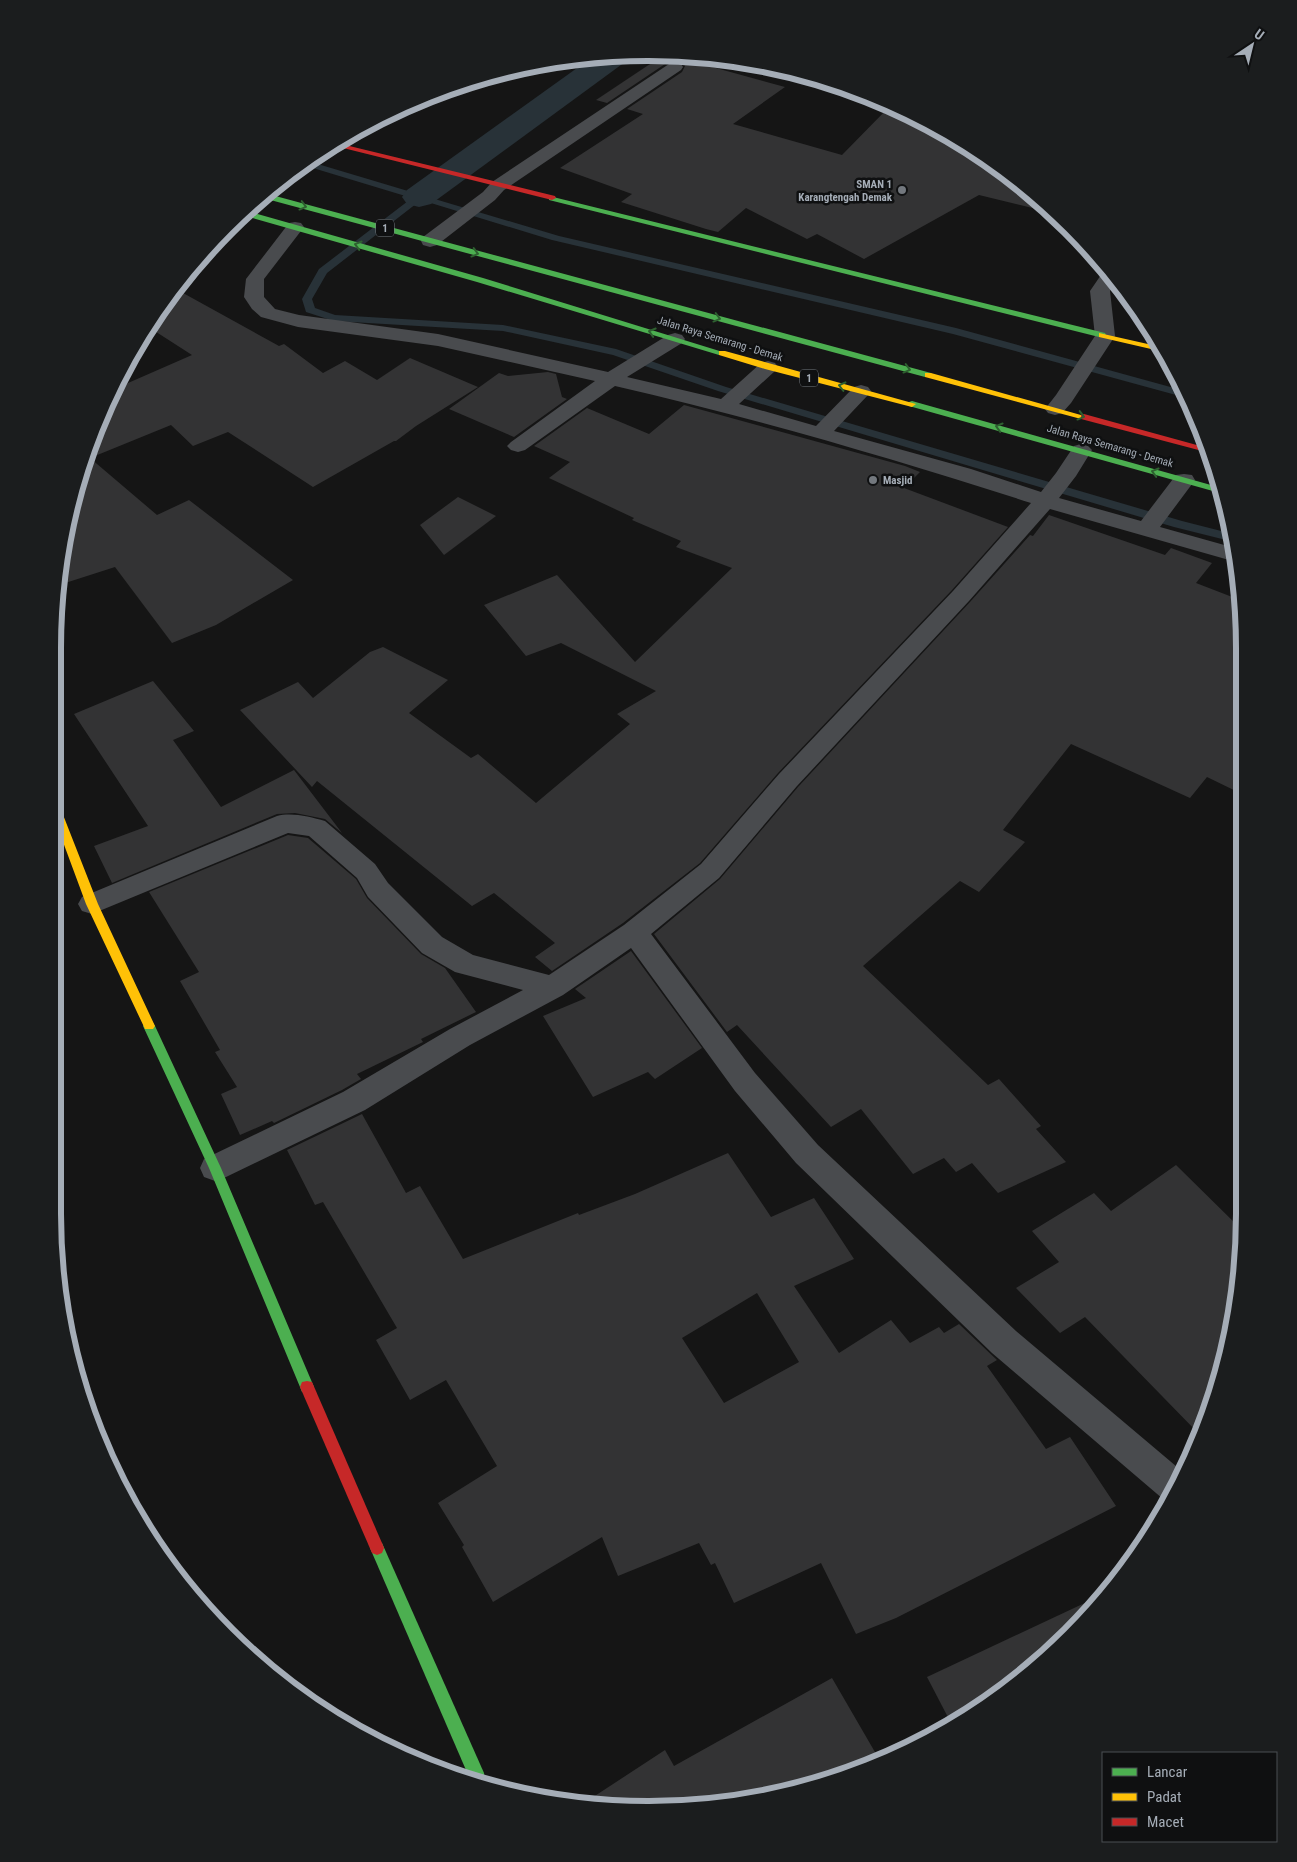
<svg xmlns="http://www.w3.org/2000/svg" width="1297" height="1862" font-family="'Roboto Condensed',sans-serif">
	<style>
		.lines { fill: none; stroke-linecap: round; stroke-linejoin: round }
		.stream { fill: #283238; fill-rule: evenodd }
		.canal { fill: #283238; fill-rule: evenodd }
		.building { fill: #333334; fill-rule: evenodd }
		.street { fill: #494b4e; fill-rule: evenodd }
		.fast { fill: #4caf50; fill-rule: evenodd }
		.slow { fill: #ffc107; fill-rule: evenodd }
		.jam { fill: #c62828; fill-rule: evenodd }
		.oneway { stroke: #2e6030 }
		.poi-dot { fill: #73787e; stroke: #0f1011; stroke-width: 2 }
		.labels { text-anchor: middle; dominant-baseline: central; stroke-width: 5; stroke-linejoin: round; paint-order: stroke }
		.far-poi-label { font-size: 11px; font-weight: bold; fill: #a5adb7; stroke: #0f1011; text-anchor: end }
		.shield { fill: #0f1011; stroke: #787e85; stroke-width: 1 }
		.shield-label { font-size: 11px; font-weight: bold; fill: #a5adb7 }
		.far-street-label { font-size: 11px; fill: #a5adb7; stroke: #0f1011 }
		.rim { fill: none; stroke: #a5adb7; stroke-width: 6 }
	</style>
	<rect width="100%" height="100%" fill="#151515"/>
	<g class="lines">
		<polygon class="stream" points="330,146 330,150 311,162 559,236 956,328 1185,391 1187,398 953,334 552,240 421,200 327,273 312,299 315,308 335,315 503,325 616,349 726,387 1182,521 1233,534 1234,542 1174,527 718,391 613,355 503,331 334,321 306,312 302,299 319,269 412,198 303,165 318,153"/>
		<polygon class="canal" points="628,55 629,56 625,62 431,204 419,207 407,204 402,197 407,190 591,58"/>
	</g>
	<g class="building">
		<polygon points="665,54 785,87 733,124 842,155 891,105 980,153 1053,213 979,195 864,259 817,234 807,239 746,208 718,232 706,229 621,202 632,194 560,168 643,114 627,109 682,72 685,66 682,62 674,60 668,62 607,103 596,100"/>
		<polygon points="174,288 279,346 284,344 323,373 345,361 377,380 410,358 478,387 416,426 396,441 394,441 313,487 228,432 193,446 171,425 90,458 157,515 189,500 293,580 216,625 172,643 115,567 59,585 64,533 112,390 192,355 150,328"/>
		<polygon points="548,372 556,374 562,397 567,399 514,437 449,409 499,373 508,376"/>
		<polygon points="684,405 905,466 920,472 904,488 1008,527 952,590 778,773 700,863 623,923 552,971 535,957 555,943 494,893 472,906 317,781 312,787 240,710 298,682 313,698 370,652 383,647 448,680 409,713 471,758 478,754 536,803 630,724 617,714 656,691 561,643 526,656 484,605 557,575 635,662 732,568 676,547 681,541 632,520 634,518 549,478 570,462 534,446 587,408 649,434"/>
		<polygon points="458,497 496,516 444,555 420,525"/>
		<polygon points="1049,515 1165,555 1171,548 1212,563 1196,583 1240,600 1244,648 1244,795 1207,777 1190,798 1071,744 1003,830 1025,842 979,892 960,881 863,966 988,1085 999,1079 1041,1126 1036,1129 1066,1162 998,1193 972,1163 956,1172 944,1158 913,1174 861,1109 831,1127 737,1025 727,1032 654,934 720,879 798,787 970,602 1030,535 1033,536"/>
		<polygon points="153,681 194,731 173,740 221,807 294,770 342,833 325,819 295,813 277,814 112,883 94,846 148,826 74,714"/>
		<polygon points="288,835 308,838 356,879 367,898 421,954 445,968 476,1012 421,1039 423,1042 357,1074 361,1079 342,1090 274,1123 272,1121 240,1135 221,1094 237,1087 215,1052 220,1050 180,981 199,972 149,892"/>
		<polygon points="631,951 702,1048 655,1079 648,1072 593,1097 543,1016 586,998 575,989"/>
		<path d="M362 1114 406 1193 420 1186 463 1259 578 1213 579 1215 635 1194 728 1153 771 1217 814 1198 854 1259 794 1286 839 1353 891 1320 910 1343 939 1327 944 1333 959 1324 997 1360 987 1366 1046 1449 1070 1437 1116 1506 896 1618 856 1634 821 1563 734 1603 715 1563 711 1565 699 1543 618 1576 602 1537 493 1602 462 1547 464 1545 438 1503 497 1466 446 1380 410 1400 376 1340 397 1328 323 1202 315 1205 287 1150ZM757 1293 799 1362 724 1403 682 1338Z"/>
		<polygon points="1176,1165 1243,1231 1233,1330 1201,1436 1085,1317 1060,1333 1016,1288 1059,1262 1032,1231 1094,1193 1111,1211"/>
		<polygon points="1089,1601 1093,1607 1070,1635 980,1709 952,1725 927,1677"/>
		<polygon points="832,1678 879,1759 764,1798 687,1808 581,1805 665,1750 674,1766"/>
	</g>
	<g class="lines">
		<g class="street">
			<polygon points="675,62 681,64 683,67 681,70 504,190 495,200 437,245 430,247 423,245 421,241 423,237 483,192 492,182 669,64"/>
			<path d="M295 222 301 223 304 227 264 279V297L275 309 299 315 438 334 608 372 668 335 675 333 682 335 685 339 682 343 627 377 721 399 761 363 768 361 775 363 778 367 775 371 739 404 816 426 854 387 861 385 868 387 871 391 868 395 834 431 971 469 1041 492 1056 473 1074 446 1081 444 1088 446 1092 450 1076 476 1059 498 1141 521 1176 475 1184 474 1192 475 1195 480 1160 527 1235 548 1236 562 1050 509 969 601 797 786 719 878 651 934 755 1073 818 1145 1016 1331 1183 1472 1167 1501 1163 1499 992 1353 796 1163 735 1091 631 948 563 995 470 1045 365 1110 226 1177 215 1181 204 1177 200 1168 204 1159 343 1092 450 1029 523 990 455 972 422 953 368 897 357 878 309 836 288 833 92 914 82 911 78 904 82 897 277 816C292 812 310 817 325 821L375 864 388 883 442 937 473 955 549 975 624 925 701 864 779 774 953 591 1031 503C894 459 755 418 615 386L525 450 518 452 511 450 507 446 511 442 595 381 438 346 298 327 261 317 252 309 244 297 246 279 289 223Z"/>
			<polygon points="1106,271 1115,282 1110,291 1115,336 1071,403 1062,413 1055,415 1048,413 1045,409 1056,395 1095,336 1090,291 1103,272"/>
		</g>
		<g class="fast">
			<polygon points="268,194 931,373 932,375 931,377 925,377 263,198"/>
			<polygon points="549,196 1105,333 1106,335 1099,337 549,200"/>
			<polygon points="247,211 483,278 726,353 719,355 477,282 242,215"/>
			<polygon points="912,401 1218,487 1220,493 909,406 909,402"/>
			<polygon points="149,1021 153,1023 155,1026 221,1168 314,1387 312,1392 307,1393 302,1392 300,1387 209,1168 143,1026 145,1023"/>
			<polygon points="377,1541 382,1543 484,1773 485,1781 469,1777 370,1548 372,1543"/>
		</g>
		<g class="slow">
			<polygon points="1099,333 1161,347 1164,352 1099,337"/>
			<polygon points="719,351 725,351 916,404 912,407 765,369 719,355"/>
			<polygon points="925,373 931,373 1088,417 1087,419 1081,419 925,377"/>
			<polygon points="53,798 58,802 98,904 155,1026 153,1029 145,1029 86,904 53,815"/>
		</g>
		<g class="jam">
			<polygon points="337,143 555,196 556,198 552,200 331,145"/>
			<polygon points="1084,414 1204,447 1206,452 1081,419 1081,415"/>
			<polygon points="307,1381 312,1382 382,1543 384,1548 382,1553 377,1555 372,1553 300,1387 302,1382"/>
		</g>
	</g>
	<defs><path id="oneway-chevron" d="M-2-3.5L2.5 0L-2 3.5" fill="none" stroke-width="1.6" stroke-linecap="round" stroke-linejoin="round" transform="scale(1.25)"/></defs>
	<g class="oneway">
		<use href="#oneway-chevron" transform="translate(303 206) rotate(15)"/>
		<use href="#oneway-chevron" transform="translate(358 245) rotate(-164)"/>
		<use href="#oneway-chevron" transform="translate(475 253) rotate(15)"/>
		<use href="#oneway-chevron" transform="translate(717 318) rotate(15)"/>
		<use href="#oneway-chevron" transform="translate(652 332) rotate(-163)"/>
		<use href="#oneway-chevron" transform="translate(907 369) rotate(15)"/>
		<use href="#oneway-chevron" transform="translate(842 386) rotate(-166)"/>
		<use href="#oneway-chevron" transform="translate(1081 416) rotate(15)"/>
		<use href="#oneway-chevron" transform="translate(999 427) rotate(-164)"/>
		<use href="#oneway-chevron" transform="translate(1155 472) rotate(-164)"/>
	</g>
	<g class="poi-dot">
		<circle cx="902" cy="190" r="5"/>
		<circle cx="873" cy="480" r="5"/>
	</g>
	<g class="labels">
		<g class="far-poi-label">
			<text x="892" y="184">SMAN 1<tspan x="892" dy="13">Karangtengah Demak</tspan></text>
			<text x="883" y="480" text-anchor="start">Masjid</text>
		</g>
		<g class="shield">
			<rect x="376" y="219.5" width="18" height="17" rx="4"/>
			<rect x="800" y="369.5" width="18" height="17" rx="4"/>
		</g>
		<g class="shield-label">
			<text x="385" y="228">1</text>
			<text x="809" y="378">1</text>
		</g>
		<g class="far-street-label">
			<text transform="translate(720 339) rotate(17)">Jalan Raya Semarang - Demak</text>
			<text transform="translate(1110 446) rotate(16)">Jalan Raya Semarang - Demak</text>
		</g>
	</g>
	<path d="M0 0H1297V1862H0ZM648 61H649A587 587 0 0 1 1236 648V1214A587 587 0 0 1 649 1801H648A587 587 0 0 1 61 1214V648A587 587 0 0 1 648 61Z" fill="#1b1d1e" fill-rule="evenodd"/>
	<path class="rim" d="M648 61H649A587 587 0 0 1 1236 648V1214A587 587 0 0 1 649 1801H648A587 587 0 0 1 61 1214V648A587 587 0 0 1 648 61Z"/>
	<rect x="1102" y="1752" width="175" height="90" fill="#0f1011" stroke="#4b4f53"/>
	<rect x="1112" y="1768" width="25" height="8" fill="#4caf50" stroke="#4b4f53"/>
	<text x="1147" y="1777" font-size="15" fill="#a5adb7">Lancar</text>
	<rect x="1112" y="1793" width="25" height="8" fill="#ffc107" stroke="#4b4f53"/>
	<text x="1147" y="1802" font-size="15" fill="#a5adb7">Padat</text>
	<rect x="1112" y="1818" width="25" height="8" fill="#c62828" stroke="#4b4f53"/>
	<text x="1147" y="1827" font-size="15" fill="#a5adb7">Macet</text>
	<g transform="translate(1252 45) rotate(35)" stroke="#0f1011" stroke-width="4" paint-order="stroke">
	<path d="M0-4L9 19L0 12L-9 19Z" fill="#a5adb7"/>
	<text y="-8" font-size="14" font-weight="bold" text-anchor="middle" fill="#a5adb7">U</text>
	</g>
</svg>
